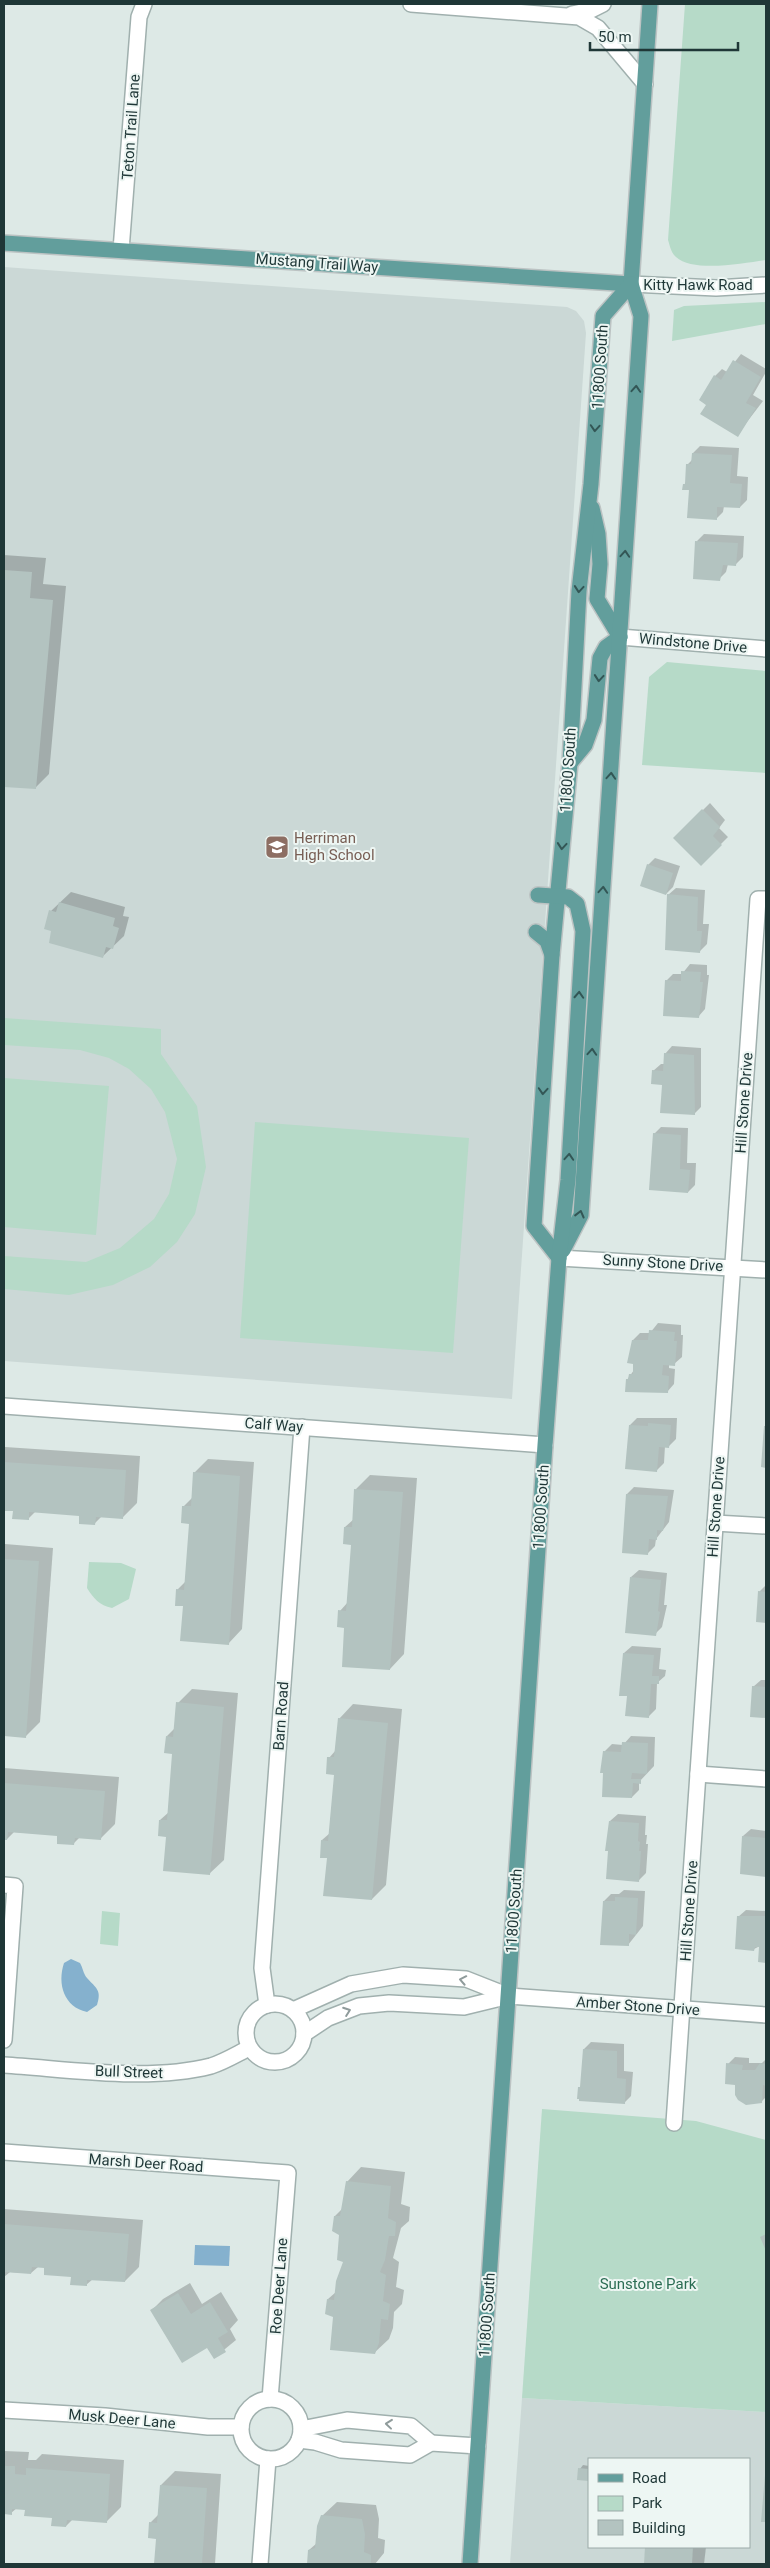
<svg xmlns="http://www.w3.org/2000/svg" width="770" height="2568" font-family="Roboto,sans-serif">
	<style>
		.built { fill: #cbd8d6; fill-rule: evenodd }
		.green { fill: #b6dac8 }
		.water { fill: #85b1ce }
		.shadow { fill: #0003 }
		.building { fill: #b3c3c0 }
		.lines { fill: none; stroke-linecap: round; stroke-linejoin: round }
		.minor-casing { stroke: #a0b0ae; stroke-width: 18 }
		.major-casing { stroke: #bcc3c3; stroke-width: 18 }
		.minor { stroke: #fff; stroke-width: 15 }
		.major { stroke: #629e9c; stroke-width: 15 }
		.oneway { stroke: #335655 }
		.oneway2 { stroke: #8f9b9b }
		.labels { text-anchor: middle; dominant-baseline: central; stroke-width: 4; stroke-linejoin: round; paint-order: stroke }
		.street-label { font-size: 15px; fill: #1f3737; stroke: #edf6f3 }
		.education-label { font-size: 15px; fill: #785e54; stroke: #edf6f3; text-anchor: start }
		.park-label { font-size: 15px; fill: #2b6d54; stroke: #edf6f3 }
	</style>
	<rect width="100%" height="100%" fill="#dde9e6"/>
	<g class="built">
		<polygon points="4,267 567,307 576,311 584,321 586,333 512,1399 4,1361"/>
		<path d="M522 2398 766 2412V2564H510ZM589 2459H749V2547H589Z"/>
	</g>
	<g class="green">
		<path d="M685 4H766V260C745 263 693 273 676 257 671 253 670 246 668 240Z"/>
		<polygon points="766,302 766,324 672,341 674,310 684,306"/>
		<polygon points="667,662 766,671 766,773 642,765 649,677"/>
		<polygon points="4,1018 161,1029 161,1054 197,1106 206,1167 195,1214 177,1242 150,1267 113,1285 69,1295 4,1289 4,1256 86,1262 120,1248 154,1219 169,1194 177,1159 165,1112 151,1089 129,1069 109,1058 80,1050 4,1045"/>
		<polygon points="4,1078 109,1086 96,1235 4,1227"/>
		<polygon points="255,1122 469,1138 453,1353 240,1338"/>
		<path d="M89 1562 121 1563 136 1569 129 1599 112 1608C99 1605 94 1599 87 1588Z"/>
		<polygon points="102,1911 120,1913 118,1946 100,1944"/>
		<polygon points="542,2109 696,2121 766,2140 766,2412 522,2398"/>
	</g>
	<g class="water">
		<path d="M71 1959 80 1963C83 1968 83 1973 87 1978 96 1988 102 1990 97 2005L87 2012C64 2007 57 1984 64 1963Z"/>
		<polygon points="195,2245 230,2246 229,2266 194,2265"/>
	</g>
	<g class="shadow">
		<polygon points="741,354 766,369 766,372 753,395 763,401 737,435 708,404 715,376 722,369 727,372"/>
		<polygon points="700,446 739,448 737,476 748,477 747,500 740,507 724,506 723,512 716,519 684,485 686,482 687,465 692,460 693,453"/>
		<polygon points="704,534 744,536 743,557 736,564 728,564 726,572 719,579 697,541"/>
		<polygon points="4,555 46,558 43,584 66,586 49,774 35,788 4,785"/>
		<polygon points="710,803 725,820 719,828 728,837 701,864 675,838"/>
		<polygon points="655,858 680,866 673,887 666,894 648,865"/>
		<polygon points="676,888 705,890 703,924 709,924 707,944 700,951 668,895"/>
		<polygon points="71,892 125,907 123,916 129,917 124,936 103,956 53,931 51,911"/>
		<polygon points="690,964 707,965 707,975 709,975 705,1009 698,1017 666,981 673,974 682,974"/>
		<polygon points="672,1046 701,1048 701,1107 694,1114 663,1084 653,1071 661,1064 664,1064 665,1054"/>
		<polygon points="661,1127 688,1128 687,1163 696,1163 695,1185 688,1192 654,1134"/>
		<polygon points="658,1323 681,1325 681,1335 683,1335 682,1357 674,1364 669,1364 669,1368 675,1369 674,1384 667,1392 627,1380 634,1370 633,1340 640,1333 650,1333"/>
		<polygon points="637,1418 677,1418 676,1439 669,1446 665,1446 664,1463 657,1470 630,1425"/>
		<polygon points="5,1447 140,1456 137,1503 122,1518 102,1516 95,1523 81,1514 36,1511 28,1519 14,1510 4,1509"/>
		<polygon points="208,1459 254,1462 242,1629 228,1644 184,1605 177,1590 186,1581 190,1523 184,1506 192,1498 194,1473"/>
		<polygon points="370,1475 417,1478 404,1654 390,1669 346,1626 340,1611 348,1602 352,1544 345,1527 354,1519 356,1489"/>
		<polygon points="634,1487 674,1490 669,1522 656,1539 655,1546 648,1553 627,1494"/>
		<polygon points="5,1544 53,1548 40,1722 26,1736 4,1735"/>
		<polygon points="639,1570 667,1573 664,1605 667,1605 662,1627 655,1634 631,1577"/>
		<polygon points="766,1585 766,1622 757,1621 759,1592"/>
		<polygon points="632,1646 661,1648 659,1669 666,1670 665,1676 657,1683 656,1709 649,1716 628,1695 624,1653"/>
		<polygon points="761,1680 766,1680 766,1717 752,1716 753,1687"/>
		<polygon points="192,1689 238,1693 224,1860 209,1874 168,1836 160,1820 169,1812 174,1753 167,1736 175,1728 178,1703"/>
		<polygon points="353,1704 402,1709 386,1885 372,1899 328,1857 322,1840 330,1833 336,1774 329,1758 336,1750 339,1719"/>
		<polygon points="631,1736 655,1737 654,1766 639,1782 639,1790 632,1797 604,1752 612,1744 623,1745"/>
		<polygon points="4,1768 119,1777 115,1824 101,1838 80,1837 74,1843 59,1835 14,1832 7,1839 4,1839"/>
		<polygon points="618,1814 646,1816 645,1835 647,1835 646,1844 648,1844 646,1873 639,1880 610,1821"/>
		<polygon points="751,1829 766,1831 766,1876 741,1873 743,1836"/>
		<polygon points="624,1890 645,1891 643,1926 628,1945 604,1901 611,1894 619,1894"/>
		<polygon points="746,1910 766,1911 766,1917 743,1916 743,1918 766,1919 766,1961 759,1961 760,1946 754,1949 738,1917"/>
		<polygon points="591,2042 624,2044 624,2071 633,2072 631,2096 624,2103 579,2088 582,2085 584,2049"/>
		<polygon points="735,2057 749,2058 749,2063 762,2063 766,2059 766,2097 761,2102 737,2084 728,2064"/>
		<polygon points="361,2167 405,2172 401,2204 410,2207 409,2221 401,2228 393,2258 399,2262 396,2287 404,2290 402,2304 394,2312 393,2328 389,2339 374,2353 334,2316 328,2299 336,2292 345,2261 341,2234 335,2216 343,2208 347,2182"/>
		<polygon points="4,2209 143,2220 139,2267 125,2281 93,2279 86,2285 72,2276 45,2267 38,2267 31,2273 10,2272 4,2277"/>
		<polygon points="190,2283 202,2304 221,2292 238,2320 230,2329 236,2340 214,2358 208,2346 152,2310 163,2299"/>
		<polygon points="4,2451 29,2452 28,2460 36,2460 42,2454 124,2460 121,2507 106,2522 73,2519 66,2526 53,2517 26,2508 17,2508 11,2513 4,2513"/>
		<polygon points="583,2465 589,2466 589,2480 580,2469"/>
		<polygon points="175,2471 221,2474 215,2564 155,2564 157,2538 150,2523 159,2514 161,2485"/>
		<polygon points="337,2502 376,2505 379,2519 378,2538 385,2540 384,2553 375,2564 308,2563 309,2550 317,2543 322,2516"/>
		<polygon points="646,2547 706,2547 704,2564 645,2564"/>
	</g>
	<g class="building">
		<polygon points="733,360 761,377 746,403 756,408 738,437 700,414 706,405 699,400 714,375 721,380"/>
		<polygon points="692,453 732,455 730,483 742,484 740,508 717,507 717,520 687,518 689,490 682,490 683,484 685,484 686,464 691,464"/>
		<polygon points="695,541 738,543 736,566 723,565 720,581 693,579"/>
		<polygon points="4,570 32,572 30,598 53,600 36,789 4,787"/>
		<polygon points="702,809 720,827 713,836 722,845 701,866 673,838"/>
		<polygon points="647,864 673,873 666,895 640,886"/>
		<polygon points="667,894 698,897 697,931 702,931 700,953 665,950"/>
		<polygon points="59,902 115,918 113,926 119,928 113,949 106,947 103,958 49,943 51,931 44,929 49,910 56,912"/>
		<polygon points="681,971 701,972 700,982 703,982 699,1018 663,1016 665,980 681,981"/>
		<polygon points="664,1053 694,1055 695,1115 660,1113 662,1085 651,1084 652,1070 663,1071"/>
		<polygon points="653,1133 681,1135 680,1169 690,1170 688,1193 649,1190"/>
		<polygon points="649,1330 675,1332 674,1341 677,1341 675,1366 663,1365 662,1375 669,1376 668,1393 625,1392 626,1379 628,1379 629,1374 633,1374 633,1364 627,1363 632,1340 648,1340"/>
		<polygon points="648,1423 671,1425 669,1448 659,1447 657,1472 625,1469 629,1425 648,1426"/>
		<polygon points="764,1426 766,1426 766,1468 761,1467"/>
		<polygon points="4,1462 126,1470 123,1519 96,1517 95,1525 79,1524 79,1516 29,1512 29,1520 12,1519 13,1511 4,1511"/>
		<polygon points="193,1472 240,1476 229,1645 180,1641 183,1606 175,1606 176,1589 184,1590 189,1524 181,1523 182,1506 191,1506"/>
		<polygon points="354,1489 403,1492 390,1670 342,1667 344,1628 337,1627 338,1610 346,1611 351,1545 343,1544 344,1527 352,1527"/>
		<polygon points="626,1494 668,1496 663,1531 657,1530 657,1540 649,1539 648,1555 622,1553"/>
		<polygon points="4,1559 39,1561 26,1738 4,1736"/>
		<polygon points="630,1577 661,1580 658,1611 660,1612 656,1636 625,1633"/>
		<polygon points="758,1591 766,1592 766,1623 756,1622"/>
		<polygon points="623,1653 654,1655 652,1676 659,1676 659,1684 651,1684 649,1718 625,1716 627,1696 619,1696"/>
		<polygon points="752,1686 766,1687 766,1718 750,1717"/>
		<polygon points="176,1702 224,1707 210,1875 163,1871 166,1837 158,1836 159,1820 167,1820 172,1754 164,1753 166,1736 173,1737"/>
		<polygon points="338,1718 388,1723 372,1900 323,1896 327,1858 320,1858 321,1840 328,1841 334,1775 326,1774 327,1757 334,1757"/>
		<polygon points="622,1742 648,1743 647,1774 632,1773 631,1779 641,1779 641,1784 633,1783 632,1798 602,1797 603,1773 600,1773 603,1751 621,1752"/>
		<polygon points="4,1783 105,1791 101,1840 75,1838 74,1845 57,1844 57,1836 8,1832 7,1840 4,1840"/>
		<polygon points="609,1821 639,1823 638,1841 640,1842 639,1851 641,1851 639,1882 606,1879 608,1851 605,1851"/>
		<polygon points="742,1836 766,1838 766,1877 740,1874"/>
		<polygon points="615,1897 638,1898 636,1935 629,1934 629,1946 600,1945 603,1901 615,1901"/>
		<polygon points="737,1916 766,1916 766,1963 758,1962 759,1947 755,1947 754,1951 735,1949"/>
		<polygon points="583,2049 617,2051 617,2078 626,2079 625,2104 579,2101 579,2099 577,2099 578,2087 580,2087"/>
		<polygon points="726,2063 743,2065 742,2070 755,2070 760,2063 766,2064 766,2086 763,2085 762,2103 746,2105 738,2100 735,2095 735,2085 725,2084"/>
		<polygon points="346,2181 391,2186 388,2218 396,2222 395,2236 389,2236 385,2260 380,2272 386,2275 383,2301 390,2304 388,2320 381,2319 379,2343 375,2354 330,2350 333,2317 325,2314 327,2299 334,2300 336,2281 343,2262 337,2260 339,2235 332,2231 334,2216 340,2216"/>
		<polygon points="4,2224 129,2234 125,2282 87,2280 87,2286 70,2285 71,2277 44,2275 44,2268 32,2267 31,2274 4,2272"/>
		<polygon points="766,2234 766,2251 760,2237"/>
		<polygon points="178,2293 191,2314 210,2302 228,2332 218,2338 226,2352 214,2359 207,2348 182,2363 150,2310"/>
		<polygon points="4,2466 15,2466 15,2474 26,2475 26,2468 110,2474 107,2523 67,2520 66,2527 51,2526 52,2518 24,2516 25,2510 12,2509 12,2515 4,2514"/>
		<polygon points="578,2468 589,2469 589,2481 577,2480"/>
		<polygon points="765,2475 766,2475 766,2522 761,2522"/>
		<polygon points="160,2485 207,2488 202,2564 154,2564 156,2539 148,2538 149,2522 157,2523"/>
		<polygon points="321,2515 362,2519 365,2534 364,2552 371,2555 371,2564 307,2564 308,2550 315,2548 317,2526"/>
		<polygon points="645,2547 693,2547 692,2564 644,2564"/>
	</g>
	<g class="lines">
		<g class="minor-casing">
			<g id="minor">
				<polyline points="411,4 579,17 598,28 645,84"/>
				<polyline points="572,14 591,10 603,4"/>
				<polyline points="121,250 139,17 144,4"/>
				<polyline points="631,284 716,288 766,285"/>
				<polyline points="620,637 766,649"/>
				<polyline points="559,1258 766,1270"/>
				<polyline points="4,1406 545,1445"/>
				<polyline points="715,1523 766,1526"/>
				<polyline points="698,1774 766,1779"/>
				<polyline points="4,1885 15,1886 4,2040"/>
				<circle cx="275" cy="2033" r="29"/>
				<polyline points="267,2005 262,1968 302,1427"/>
				<polyline points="293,2010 351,1984 403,1975 466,1979 509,1996 766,2015"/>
				<polyline points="304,2034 328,2018 359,2006 389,2003 464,2007 509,1996"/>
				<path d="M4 2065C68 2069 148 2082 211 2066 224 2062 237 2054 249 2048"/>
				<polyline points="674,2123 758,899 766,899"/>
				<polyline points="4,2152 288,2173 270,2399"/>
				<circle cx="271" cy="2429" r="30"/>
				<polyline points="4,2410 105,2416 208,2427 241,2427"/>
				<polyline points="301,2429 347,2420 411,2426 431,2443"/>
				<polyline points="299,2440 315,2442 341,2450 410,2455 431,2443 478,2446"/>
				<polyline points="260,2564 268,2459"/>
			</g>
		</g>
		<g class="major-casing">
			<g id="major">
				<polyline points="4,243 631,284"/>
				<polyline points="592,508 598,534 600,564 597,599 620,637"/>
				<polyline points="570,763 585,745 594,720 600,658 606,647 620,637"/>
				<polyline points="536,932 547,941 552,955"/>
				<polyline points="563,1250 581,1215 641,316 631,284 650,4"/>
				<polyline points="559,1258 534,1226 552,955 570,763 579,591 591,484 603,316 631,284"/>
				<polyline points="470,2564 545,1445 559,1258 568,1180 583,931 577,904 568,897 538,895"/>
			</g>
		</g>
		<use href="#minor" class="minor"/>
		<use href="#major" class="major"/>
	</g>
	<defs><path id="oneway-chevron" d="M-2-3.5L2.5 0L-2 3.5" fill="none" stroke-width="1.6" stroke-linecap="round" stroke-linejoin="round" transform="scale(1.25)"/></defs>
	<g class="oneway">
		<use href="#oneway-chevron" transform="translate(636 389) rotate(-86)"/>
		<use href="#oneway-chevron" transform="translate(595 428) rotate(94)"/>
		<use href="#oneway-chevron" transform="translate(625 554) rotate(-86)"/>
		<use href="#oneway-chevron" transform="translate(579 589) rotate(95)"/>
		<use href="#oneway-chevron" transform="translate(599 678) rotate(95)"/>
		<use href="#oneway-chevron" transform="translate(611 776) rotate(-86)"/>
		<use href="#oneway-chevron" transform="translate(562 846) rotate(95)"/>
		<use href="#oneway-chevron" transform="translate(603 890) rotate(-86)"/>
		<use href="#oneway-chevron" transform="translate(579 995) rotate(-87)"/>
		<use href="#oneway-chevron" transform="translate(592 1052) rotate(-86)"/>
		<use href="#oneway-chevron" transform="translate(543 1091) rotate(94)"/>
		<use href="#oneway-chevron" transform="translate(569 1157) rotate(-86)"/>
		<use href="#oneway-chevron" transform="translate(580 1214) rotate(-76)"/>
	</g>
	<g class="oneway2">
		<use href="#oneway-chevron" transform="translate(463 1980) rotate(-169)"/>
		<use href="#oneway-chevron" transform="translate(347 2011) rotate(-20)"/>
		<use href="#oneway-chevron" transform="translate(389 2424) rotate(-174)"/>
	</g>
	<defs>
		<g id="school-square" transform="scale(1.25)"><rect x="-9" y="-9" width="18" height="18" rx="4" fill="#8d6e63" stroke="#edf6f3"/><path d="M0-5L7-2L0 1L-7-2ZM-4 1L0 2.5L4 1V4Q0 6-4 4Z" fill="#fff"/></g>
	</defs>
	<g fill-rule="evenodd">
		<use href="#school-square" x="277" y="847"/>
	</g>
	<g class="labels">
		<g class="street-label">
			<text transform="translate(131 127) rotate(-86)">Teton Trail Lane</text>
			<text transform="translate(317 263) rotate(4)">Mustang Trail Way</text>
			<text x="698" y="285">Kitty Hawk Road</text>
			<text transform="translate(600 367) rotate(-86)">11800 South</text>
			<text transform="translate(693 643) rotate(5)">Windstone Drive</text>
			<text transform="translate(568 770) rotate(-86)">11800 South</text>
			<text transform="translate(744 1103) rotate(-86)">Hill Stone Drive</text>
			<text transform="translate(663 1263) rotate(3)">Sunny Stone Drive</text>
			<text transform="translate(274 1425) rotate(4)">Calf Way</text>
			<text transform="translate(541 1507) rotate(-86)">11800 South</text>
			<text transform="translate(716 1507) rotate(-86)">Hill Stone Drive</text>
			<text transform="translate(281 1716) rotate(-86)">Barn Road</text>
			<text transform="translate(514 1911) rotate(-86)">11800 South</text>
			<text transform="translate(689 1911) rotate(-86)">Hill Stone Drive</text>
			<text transform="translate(638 2006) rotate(4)">Amber Stone Drive</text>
			<text transform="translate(129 2072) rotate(2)">Bull Street</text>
			<text transform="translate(146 2163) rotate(4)">Marsh Deer Road</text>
			<text transform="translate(279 2286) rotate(-86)">Roe Deer Lane</text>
			<text transform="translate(487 2315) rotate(-86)">11800 South</text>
			<text transform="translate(122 2419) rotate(5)">Musk Deer Lane</text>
		</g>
		<g class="education-label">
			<text x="294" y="838">Herriman<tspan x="294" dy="17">High School</tspan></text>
		</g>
		<g class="park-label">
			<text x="648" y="2284">Sunstone Park</text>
		</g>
	</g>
	<rect width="770" height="2568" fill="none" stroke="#1f3737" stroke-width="10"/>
	<rect x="588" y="2458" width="162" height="90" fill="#edf6f3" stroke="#9baaa8"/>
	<rect x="598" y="2474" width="25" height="8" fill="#629e9c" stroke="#9baaa8"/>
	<text x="632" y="2483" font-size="15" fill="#1f3737">Road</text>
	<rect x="598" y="2496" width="25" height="15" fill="#b6dac8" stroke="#9baaa8"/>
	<text x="632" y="2508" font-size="15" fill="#1f3737">Park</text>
	<rect x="598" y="2520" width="25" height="15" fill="#b3c3c0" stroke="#9baaa8"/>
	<text x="632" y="2533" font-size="15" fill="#1f3737">Building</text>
	<path d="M590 42v8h148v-8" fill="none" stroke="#1f3737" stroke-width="2.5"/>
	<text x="598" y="42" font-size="15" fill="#1f3737" stroke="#edf6f3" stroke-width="4" paint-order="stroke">50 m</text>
</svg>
